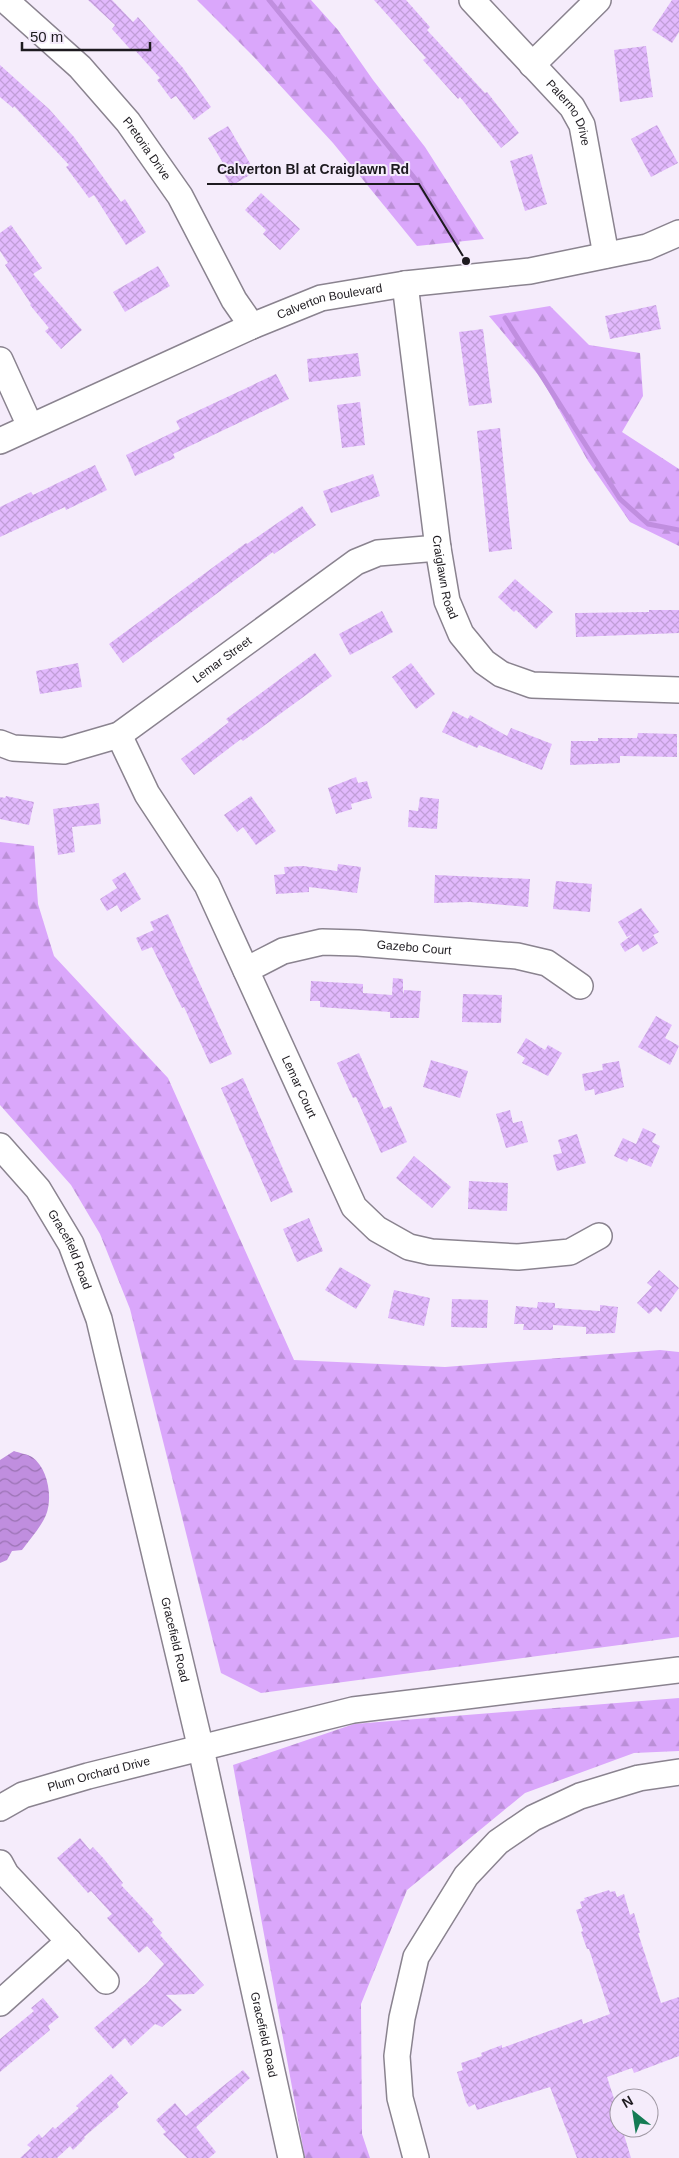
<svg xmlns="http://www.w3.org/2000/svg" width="679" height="2158" font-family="Helvetica,sans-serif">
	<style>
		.forest { fill: url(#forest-firs) }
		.water { fill: url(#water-waves) }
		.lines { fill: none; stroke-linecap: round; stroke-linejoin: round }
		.stream { stroke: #c08edf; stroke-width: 5 }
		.building { fill: url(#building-cross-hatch) }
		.minor-casing { stroke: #8a838f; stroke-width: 28 }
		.minor { stroke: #fff; stroke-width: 25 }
		.labels { text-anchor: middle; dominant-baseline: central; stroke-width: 4; stroke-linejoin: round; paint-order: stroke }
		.street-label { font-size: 12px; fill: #1d1a1f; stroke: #f5ecfb }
		.leader { fill: none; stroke: #1d1a1f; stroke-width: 2 }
		.callout-dot { fill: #1d1a1f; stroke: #f5ecfb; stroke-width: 2 }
		.callout-label { font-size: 14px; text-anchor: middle; font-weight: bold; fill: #1d1a1f; stroke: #f5ecfb; stroke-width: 4; stroke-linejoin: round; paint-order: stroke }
	</style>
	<defs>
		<pattern id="forest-firs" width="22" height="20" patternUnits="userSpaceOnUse" patternTransform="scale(1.25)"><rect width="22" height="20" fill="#daa7fb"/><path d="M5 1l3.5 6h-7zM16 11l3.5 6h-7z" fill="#bb8fd7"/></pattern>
		<pattern id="water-waves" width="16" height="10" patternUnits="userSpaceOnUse" patternTransform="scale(1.25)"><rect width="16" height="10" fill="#c08edf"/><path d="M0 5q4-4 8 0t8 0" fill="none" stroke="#9b73b4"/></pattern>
		<pattern id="building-cross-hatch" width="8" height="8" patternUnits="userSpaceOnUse" patternTransform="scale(1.25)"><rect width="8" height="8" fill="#e2b9fd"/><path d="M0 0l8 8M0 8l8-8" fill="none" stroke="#c19ed8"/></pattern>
	</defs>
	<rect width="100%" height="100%" fill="#f5ecfb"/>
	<g class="forest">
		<polygon points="197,0 311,0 338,30 373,80 425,147 484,239 417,246 333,143 254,57"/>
		<polygon points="550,306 589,345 640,353 643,396 622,432 679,469 679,546 630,522 588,461 541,378 489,316"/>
		<polygon points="0,842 34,846 38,904 54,956 168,1078 294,1360 445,1367 660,1350 679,1352 679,1637 261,1693 221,1673 130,1309 100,1234 71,1185 0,1105"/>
		<polygon points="679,1698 679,1751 634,1753 525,1793 407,1890 361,2004 362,2134 370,2158 305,2158 233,1765 354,1724"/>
	</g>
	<path class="water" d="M14 1451C19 1453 27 1454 32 1457 48 1468 53 1498 46 1515 41 1527 30 1539 22 1550L12 1551 7 1560 0 1563V1460Z"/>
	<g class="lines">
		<g class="stream">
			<polyline points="269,0 421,186 457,243"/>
			<polyline points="505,318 620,499 648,524 679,530"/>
		</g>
	</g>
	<g class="building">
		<polygon points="88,0 112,0 133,22 138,17 183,68 211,107 194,120 176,96 171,99 157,80 160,78 133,48 131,50 112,29 115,25"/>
		<polygon points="374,0 406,0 430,27 427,30 485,93 487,92 519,133 501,148 460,97 458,99 423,60 426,58"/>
		<polygon points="672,0 679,0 679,32 672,43 652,30"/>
		<polygon points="646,46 653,97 620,102 614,50"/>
		<polygon points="0,65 49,109 74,137 121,202 125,199 146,232 126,245 94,195 89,198 66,167 69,165 14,106 13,108 0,97"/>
		<polygon points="657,125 678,163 651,177 631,139"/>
		<polygon points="228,126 255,172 231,186 219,166 223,163 208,138"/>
		<polygon points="532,154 547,204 525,211 510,161"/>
		<polygon points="261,193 300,229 280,250 263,234 266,230 245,210"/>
		<polygon points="11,225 42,268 33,274 82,330 61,349 45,331 49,328 30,305 31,304 5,265 8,263 0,251 0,233"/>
		<polygon points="158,266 170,286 125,312 113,292"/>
		<polygon points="656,305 661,329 610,339 605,316"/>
		<polygon points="483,329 492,403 469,406 459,332"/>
		<polygon points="358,353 361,376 309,382 307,359"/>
		<polygon points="276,374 289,399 173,454 175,458 135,476 126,455 180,429 176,421"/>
		<polygon points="360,402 365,445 342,448 337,405"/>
		<polygon points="500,428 512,549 489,552 477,431"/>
		<polygon points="95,465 107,490 66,510 65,507 0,537 0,507 31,492 33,495"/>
		<polygon points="373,474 380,496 331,513 323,491"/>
		<polygon points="302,506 316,525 274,554 273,552 123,663 109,644 246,543 247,544"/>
		<polygon points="515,579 553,612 536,629 516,610 514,612 498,597"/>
		<polygon points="649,610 679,610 679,633 576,637 575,613 649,612"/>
		<polygon points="382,611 393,632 350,655 339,634"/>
		<polygon points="315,653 332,676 243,741 241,739 194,775 181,759 229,722 226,719"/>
		<polygon points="78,663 82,687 40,694 36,671"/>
		<polygon points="411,663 435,694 416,709 392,677"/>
		<polygon points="453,711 468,719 470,715 507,736 511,728 552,744 542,770 479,745 477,748 442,732"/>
		<polygon points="638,733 677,734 677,757 620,756 620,763 570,765 571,741 598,741 598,738 637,738"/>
		<polygon points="356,777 358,783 367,781 372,798 351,804 352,809 336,814 328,788"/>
		<polygon points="6,796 34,802 29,825 0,819 0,797 5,798"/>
		<polygon points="251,796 276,831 256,845 243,827 237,832 224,815"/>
		<polygon points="420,797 439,799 437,829 408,827 409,810 418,811"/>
		<polygon points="99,803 101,824 72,827 75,852 58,855 53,809"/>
		<polygon points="338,864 361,867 357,893 309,887 309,892 276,894 274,875 285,874 284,867 303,866 337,871"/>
		<polygon points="125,872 141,899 121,912 117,905 107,911 100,899 117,888 112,880"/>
		<polygon points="435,875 530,879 528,907 470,902 434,903"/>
		<polygon points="556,881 592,884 590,912 553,909"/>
		<polygon points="641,908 659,932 653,935 658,943 643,952 638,944 625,952 620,944 633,934 627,937 618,922"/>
		<polygon points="168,914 232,1054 210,1064 184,1007 182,1008 152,947 142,951 136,938 154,930 150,922"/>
		<polygon points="393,978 403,979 403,995 404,990 421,991 419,1018 390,1018 390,1012 320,1007 320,1001 310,1001 311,981 363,984 363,993 392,995"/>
		<polygon points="463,994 502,995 501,1023 462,1022"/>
		<polygon points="656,1016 672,1025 665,1038 679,1046 670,1065 638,1047"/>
		<polygon points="526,1038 545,1050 548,1045 562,1053 548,1076 522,1063 525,1058 517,1053"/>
		<polygon points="359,1053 384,1109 391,1106 407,1142 381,1153 356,1097 353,1098 337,1063"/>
		<polygon points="431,1060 468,1071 460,1098 423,1087"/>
		<polygon points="619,1061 624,1087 595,1095 594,1089 585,1091 582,1074 603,1070 602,1064"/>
		<polygon points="243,1078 293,1192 271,1202 221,1088"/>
		<polygon points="510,1110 513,1123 522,1121 528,1142 506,1148 496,1114"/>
		<polygon points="643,1128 656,1134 652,1142 660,1146 651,1167 629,1158 627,1162 614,1156 623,1138 636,1144"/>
		<polygon points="577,1134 586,1163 557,1171 553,1155 562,1153 558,1140"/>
		<polygon points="414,1156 451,1187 432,1208 396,1178"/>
		<polygon points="469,1181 508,1183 507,1211 468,1209"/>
		<polygon points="309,1218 323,1251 297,1262 283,1229"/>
		<polygon points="340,1267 371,1285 356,1309 325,1290"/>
		<polygon points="659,1270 679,1288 661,1312 656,1307 649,1314 637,1303 652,1287 647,1283"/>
		<polygon points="394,1290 430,1298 424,1326 388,1318"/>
		<polygon points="452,1299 488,1300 487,1328 451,1327"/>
		<polygon points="538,1302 555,1303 555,1308 600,1311 600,1305 618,1307 615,1333 586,1334 586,1327 553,1325 553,1330 523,1330 524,1324 514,1324 516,1306 537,1308"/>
		<polygon points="80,1838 90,1850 93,1847 104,1859 123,1883 121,1885 154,1920 152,1922 162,1933 160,1935 204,1985 194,1994 166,1995 182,2010 162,2027 155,2024 131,2046 125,2038 113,2049 94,2028 147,1983 164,1964 147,1946 139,1953 107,1918 112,1914 91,1891 88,1893 57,1858"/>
		<polygon points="609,1890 610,1892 615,1891 617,1897 624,1894 630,1915 634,1913 640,1933 638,1933 661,2003 679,1997 679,2056 634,2073 632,2068 607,2077 619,2114 619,2128 622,2128 631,2158 577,2158 550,2087 477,2110 475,2104 469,2107 466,2102 457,2072 463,2070 461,2063 482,2056 481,2053 502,2045 502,2048 582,2019 583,2024 610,2014 589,1949 587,1949 581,1932 583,1931 576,1910 582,1908 580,1902 585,1900 584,1898"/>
		<polygon points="43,1998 59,2017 48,2026 50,2030 0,2072 0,2039 34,2011 31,2008"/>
		<polygon points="243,2070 250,2078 196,2127 216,2152 209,2158 187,2158 163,2134 166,2132 156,2120 175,2103 186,2116"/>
		<polygon points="111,2074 128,2093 117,2103 119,2107 84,2137 85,2138 73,2150 70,2146 57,2158 20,2158 31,2148 27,2145 39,2134 42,2138 53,2127 55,2129 79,2108 76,2106"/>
	</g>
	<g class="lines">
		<g class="minor-casing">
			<g id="minor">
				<path id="s1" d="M5 0 80 67 128 122 180 196 234 300 252 326"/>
				<path id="s2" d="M472 0 572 107 582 125 606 255"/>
				<polyline points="532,65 598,0"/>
				<path id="s3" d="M405 284 438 548 447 601 461 634 484 662 501 674 532 685 679 690"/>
				<polyline points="0,360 30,426"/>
				<path id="s4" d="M0 441 252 326 321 298 405 284 530 271 647 247 679 233"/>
				<path id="s5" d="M119 735 147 794 207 885 354 1207 377 1229 409 1247 431 1252 518 1257 570 1252 599 1236"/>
				<path id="s6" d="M0 743 13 748 64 751 119 735 356 562 378 553 438 548"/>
				<path id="s7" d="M246 970 283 951 322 942 358 943 517 956 547 963 580 986"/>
				<path id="s8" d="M0 1146 38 1189 71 1244 99 1319 201 1749 291 2158"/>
				<path id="s9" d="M0 1808 23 1795 88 1776 353 1710 679 1670"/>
				<polyline points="0,1863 6,1874 106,1981"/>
				<polyline points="0,2003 69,1941"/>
				<polyline points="416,2158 400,2098 397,2056 402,2018 416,1957 466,1876 498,1842 533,1818 580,1796 639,1778 679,1772"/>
			</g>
		</g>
		<use href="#minor" class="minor"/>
	</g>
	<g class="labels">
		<g class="street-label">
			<text stroke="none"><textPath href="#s2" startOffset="150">Palermo Drive</textPath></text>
			<text stroke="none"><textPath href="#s1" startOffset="206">Pretoria Drive</textPath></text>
			<text stroke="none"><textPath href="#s4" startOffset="359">Calverton Boulevard</textPath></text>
			<text stroke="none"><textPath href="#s3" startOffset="296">Craiglawn Road</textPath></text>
			<text stroke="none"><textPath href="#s6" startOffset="250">Lemar Street</textPath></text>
			<text stroke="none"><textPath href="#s7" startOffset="174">Gazebo Court</textPath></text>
			<text stroke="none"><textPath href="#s5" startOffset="396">Lemar Court</textPath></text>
			<text stroke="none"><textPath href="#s8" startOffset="126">Gracefield Road</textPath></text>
			<text stroke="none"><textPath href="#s8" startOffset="531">Gracefield Road</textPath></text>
			<text stroke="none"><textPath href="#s9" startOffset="105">Plum Orchard Drive</textPath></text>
			<text stroke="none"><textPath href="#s8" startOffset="936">Gracefield Road</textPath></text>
		</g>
	</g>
	<path class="leader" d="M466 261L419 184H207"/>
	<circle class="callout-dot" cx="466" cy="261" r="5"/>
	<g class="callout-label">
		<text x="313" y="174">Calverton Bl at Craiglawn Rd</text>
	</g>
	<g transform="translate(634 2113) rotate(330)"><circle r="24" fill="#f5ecfb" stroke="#9f98a3"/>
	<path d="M0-4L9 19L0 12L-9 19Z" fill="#157b54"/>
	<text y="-8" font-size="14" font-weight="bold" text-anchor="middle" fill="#1d1a1f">N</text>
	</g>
	<path d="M22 42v8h128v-8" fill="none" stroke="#1d1a1f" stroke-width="2.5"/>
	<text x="30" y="42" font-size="15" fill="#1d1a1f" stroke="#f5ecfb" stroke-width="4" paint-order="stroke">50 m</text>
</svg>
